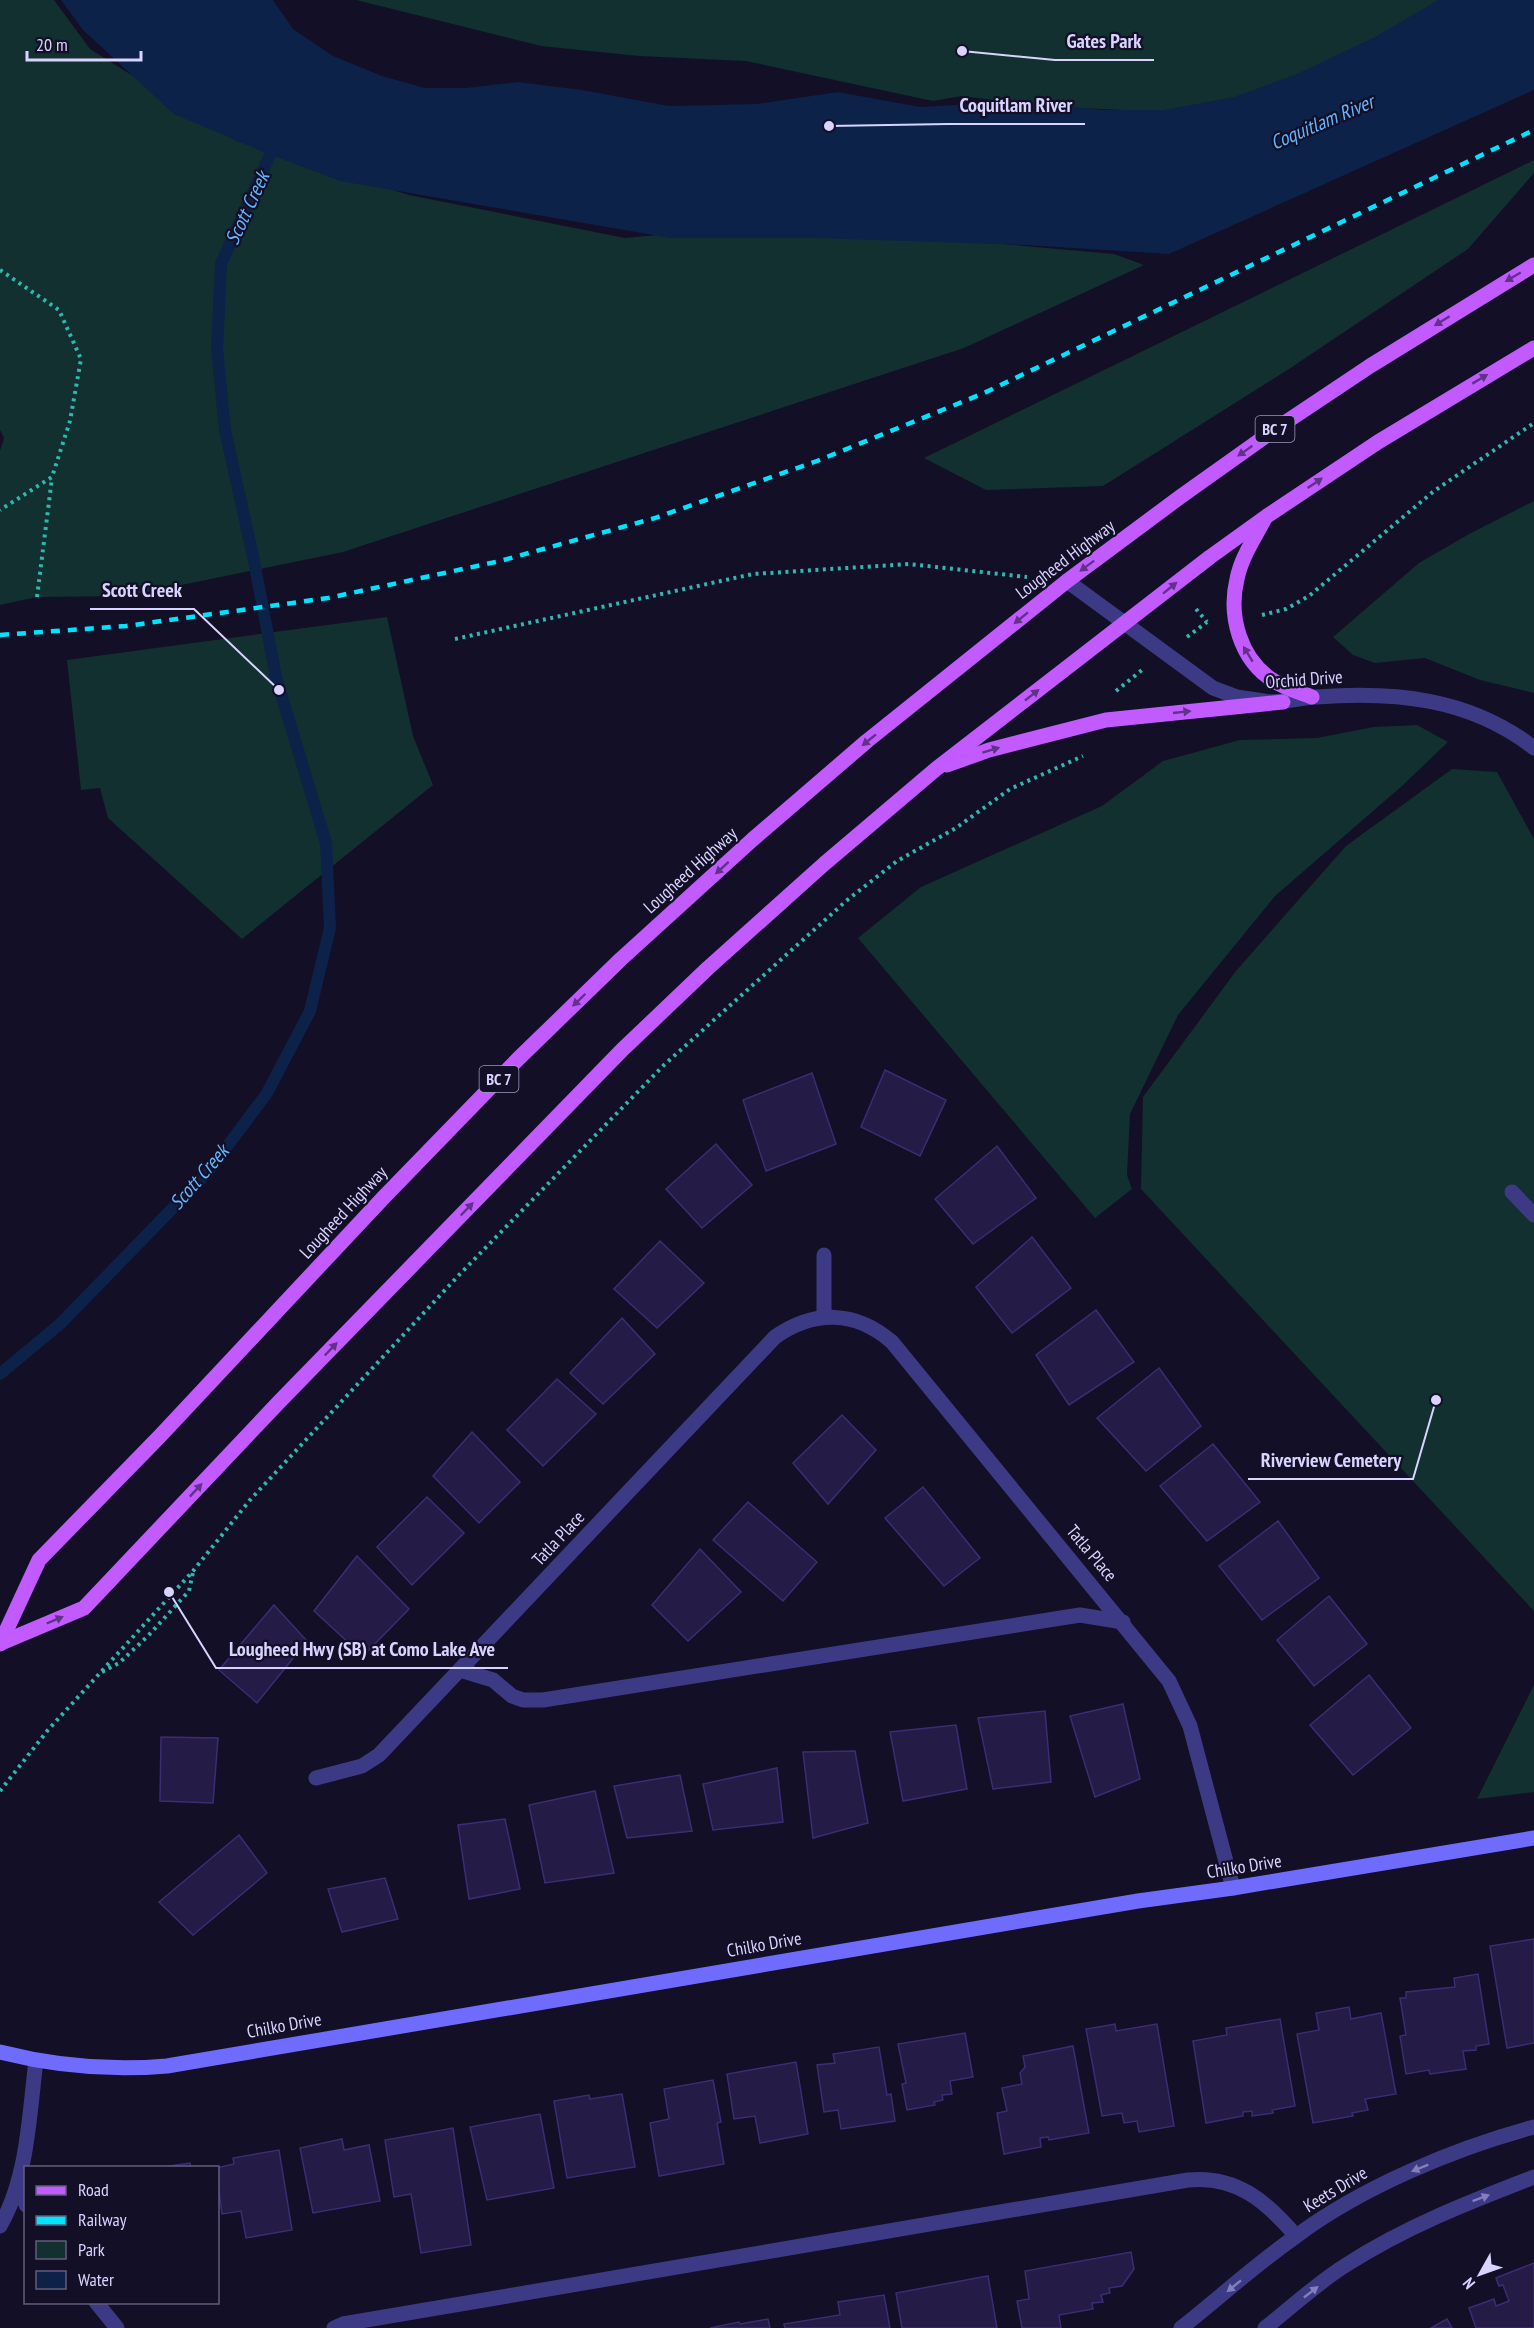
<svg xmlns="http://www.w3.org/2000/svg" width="1534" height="2328" font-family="'PT Sans Narrow',sans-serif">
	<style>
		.green { fill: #12302f }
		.water { fill: #0c2248 }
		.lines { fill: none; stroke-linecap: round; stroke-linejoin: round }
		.stream { stroke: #0c2248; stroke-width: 12 }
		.building { fill: #241b47; stroke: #3b2d73; stroke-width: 1.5 }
		.path { stroke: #2fb8b0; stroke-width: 4; stroke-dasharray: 3 4.5; stroke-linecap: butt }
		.lane { stroke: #3d3a85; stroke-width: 15 }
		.street { stroke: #3d3a85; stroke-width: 15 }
		.secondary { stroke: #6f6bff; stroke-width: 15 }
		.primary { stroke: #c25bff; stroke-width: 15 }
		.rail { stroke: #00e5ff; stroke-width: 4.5; stroke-dasharray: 9 8; stroke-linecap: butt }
		.oneway { fill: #623188 }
		.oneway2 { fill: #837fbc }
		.labels { text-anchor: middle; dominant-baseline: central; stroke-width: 4.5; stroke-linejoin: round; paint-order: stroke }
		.shield { fill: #130f26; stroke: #9e99be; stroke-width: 1.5 }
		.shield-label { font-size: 16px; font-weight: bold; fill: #d9d4ff }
		.street-label { font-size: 18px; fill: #d9d4ff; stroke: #130f26 }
		.water-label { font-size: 20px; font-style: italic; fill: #62b6ff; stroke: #130f26 }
		.leader { fill: none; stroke: #d9d4ff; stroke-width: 2 }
		.callout-dot { fill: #d9d4ff; stroke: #130f26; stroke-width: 2 }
		.callout-label { font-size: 20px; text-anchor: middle; font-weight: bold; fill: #d9d4ff; stroke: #130f26; stroke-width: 4.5; stroke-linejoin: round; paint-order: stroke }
	</style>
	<rect width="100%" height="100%" fill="#130f26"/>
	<g class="green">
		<polygon points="0,0 54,0 90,49 237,141 409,195 625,238 782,224 1114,254 1144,265 964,348 343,552 128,596 37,597 0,605 0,451 4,438 0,430"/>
		<polygon points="356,0 1525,0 1267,97 1169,112 1036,106 962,96 933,101 746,61 639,56 541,46"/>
		<polygon points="1534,160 1534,173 1468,249 1289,369 1103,486 986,490 924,458"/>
		<polygon points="1534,501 1534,693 1480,680 1425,658 1375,663 1353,655 1333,637 1419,563 1469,534"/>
		<polygon points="387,617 413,736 433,785 242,939 108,818 100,788 81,790 67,660"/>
		<polygon points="1417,725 1448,742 1402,786 1275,896 1178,1015 1130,1114 1127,1175 1132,1189 1095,1218 858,938 921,887 1102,806 1163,761 1240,740 1317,738 1374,727"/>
		<polygon points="1452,769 1497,772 1534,839 1534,1611 1141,1189 1143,1097 1236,971 1346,846"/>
		<polygon points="1534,1685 1534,1792 1477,1799"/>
	</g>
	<polygon class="water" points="61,0 273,0 293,29 333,56 382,76 425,88 466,88 518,82 582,90 669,106 757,104 838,92 920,107 1021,101 1103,110 1164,110 1234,97 1297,74 1375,37 1438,0 1534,0 1534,90 1169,254 1025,245 819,238 671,238 340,181 261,151 174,114 83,30"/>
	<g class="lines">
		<polyline class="stream" points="0,1374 60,1324 208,1172 267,1093 310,1011 330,928 326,843 276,677 254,561 225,430 217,349 221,264 276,141"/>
	</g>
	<g class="building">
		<polygon points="885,1070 946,1100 920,1156 861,1127"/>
		<polygon points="812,1073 836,1144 766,1171 743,1100"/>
		<polygon points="716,1144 752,1185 702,1228 666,1189"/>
		<polygon points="997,1146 1036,1198 973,1244 935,1199"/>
		<polygon points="1032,1237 1071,1288 1012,1333 976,1287"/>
		<polygon points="660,1241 704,1283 657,1328 614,1289"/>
		<polygon points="1096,1310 1134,1362 1069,1405 1036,1355"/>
		<polygon points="622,1318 655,1354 603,1404 570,1373"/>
		<polygon points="1159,1368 1201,1426 1146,1471 1097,1418"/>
		<polygon points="557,1379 596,1414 543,1466 507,1430"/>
		<polygon points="842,1415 876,1450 828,1504 793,1463"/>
		<polygon points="472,1432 520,1482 479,1523 433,1476"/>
		<polygon points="1213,1444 1260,1502 1207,1541 1160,1486"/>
		<polygon points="923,1487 980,1558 944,1586 885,1518"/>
		<polygon points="427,1497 464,1533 412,1585 377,1547"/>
		<polygon points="748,1502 817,1562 783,1601 713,1540"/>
		<polygon points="1278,1521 1319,1578 1262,1620 1219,1566"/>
		<polygon points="700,1549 741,1592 688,1641 652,1605"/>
		<polygon points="357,1556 409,1609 363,1656 314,1611"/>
		<polygon points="1329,1596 1367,1644 1314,1686 1277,1640"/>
		<polygon points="274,1605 307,1641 257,1703 219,1670"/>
		<polygon points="1369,1675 1411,1728 1353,1775 1310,1725"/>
		<polygon points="1123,1704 1140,1779 1095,1797 1070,1716"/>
		<polygon points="1045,1711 1051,1782 993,1789 978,1718"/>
		<polygon points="956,1725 967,1789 903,1801 890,1732"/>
		<polygon points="161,1737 218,1738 213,1803 160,1801"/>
		<polygon points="855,1751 868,1823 813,1838 803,1752"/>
		<polygon points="777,1768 783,1822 713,1830 703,1784"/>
		<polygon points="680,1775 692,1831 627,1838 614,1786"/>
		<polygon points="595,1791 614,1873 545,1883 529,1805"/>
		<polygon points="505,1819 520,1889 469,1899 458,1825"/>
		<polygon points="239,1835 267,1873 193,1935 159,1902"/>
		<polygon points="385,1878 398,1919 342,1932 328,1889"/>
		<polygon points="1534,1939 1534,2043 1507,2048 1490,1946"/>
		<polygon points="1478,1974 1489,2044 1476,2046 1476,2050 1463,2051 1466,2069 1430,2074 1429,2070 1406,2074 1400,2036 1406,2035 1400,1998 1406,1998 1406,1992 1455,1987 1454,1978"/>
		<polygon points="1349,2007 1351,2019 1381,2013 1396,2094 1365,2099 1368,2110 1352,2113 1353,2116 1313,2123 1297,2034 1319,2030 1316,2013"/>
		<polygon points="1280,2019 1295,2106 1272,2110 1273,2113 1252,2116 1252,2111 1243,2112 1243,2116 1206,2123 1193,2041 1227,2035 1226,2028"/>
		<polygon points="1115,2024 1116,2031 1157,2024 1174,2126 1139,2132 1137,2121 1124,2123 1122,2113 1102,2116 1086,2029"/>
		<polygon points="965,2033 973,2077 950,2081 952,2094 942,2095 943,2100 934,2102 935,2105 907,2110 902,2084 906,2083 898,2044"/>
		<polygon points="1073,2046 1089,2133 1049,2140 1048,2137 1040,2138 1041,2147 1004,2154 997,2113 1007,2111 1002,2088 1022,2084 1020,2073 1025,2067 1023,2056"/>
		<polygon points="879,2047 887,2095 891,2094 895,2121 841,2129 838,2110 824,2112 817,2065 835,2063 833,2054"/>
		<polygon points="796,2062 808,2134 760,2143 755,2116 734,2119 727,2074"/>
		<polygon points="713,2080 721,2122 717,2123 724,2164 659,2176 650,2123 669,2119 664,2089"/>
		<polygon points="622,2094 635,2167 567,2178 554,2101 589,2095 590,2099"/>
		<polygon points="540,2114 554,2188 487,2200 470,2127"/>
		<polygon points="453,2128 471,2245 421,2253 411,2194 394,2197 385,2140"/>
		<polygon points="342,2139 344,2150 369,2145 380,2201 313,2213 300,2148"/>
		<polygon points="279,2150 292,2230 246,2238 241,2211 222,2214 216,2168 234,2164 233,2158"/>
		<polygon points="190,2163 191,2168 163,2168 163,2167"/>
		<polygon points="1131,2252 1134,2269 1122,2286 1109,2288 1110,2293 1101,2295 1103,2302 1092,2303 1093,2309 1059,2315 1061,2328 1022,2328 1017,2301 1029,2299 1025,2271"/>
		<polygon points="1534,2263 1534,2328 1476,2328 1469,2308 1494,2299 1496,2306 1509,2301 1503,2285 1499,2286 1496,2278"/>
		<polygon points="988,2276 997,2328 902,2328 896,2293"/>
		<polygon points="884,2295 890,2328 785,2328 784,2324 840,2315 838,2302"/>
		<polygon points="768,2319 770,2328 710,2328 739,2322 740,2324"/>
		<polygon points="1447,2319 1452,2328 1431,2328"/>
	</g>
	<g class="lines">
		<g class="path">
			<polyline points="0,270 59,310 81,359 70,421 52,477 0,510"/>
			<polyline points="37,597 52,478"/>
			<polyline points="1196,609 1207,622"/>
			<polyline points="1262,615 1286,609 1309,596 1434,491 1534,423"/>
			<polyline points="1187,637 1207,622"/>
			<polyline points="455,639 753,574 909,564 1027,577"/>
			<polyline points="1116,691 1142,670"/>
			<polyline points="102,1672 119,1663 148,1636 189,1591 193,1572"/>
			<polyline points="0,1791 48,1730 193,1571 250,1500 459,1275 664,1065 846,901 897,861 956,828 1010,789 1083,756"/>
		</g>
		<g class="lane">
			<polyline points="1512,1192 1534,1215"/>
			<polyline points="460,1670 493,1680 512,1696 523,1700 543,1700 1080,1615 1123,1622"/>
			<path d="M334 2328 343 2324 1188 2180C1236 2175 1266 2201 1296 2236"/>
		</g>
		<g class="street">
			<path d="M1067 581 1213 688 1237 697 1270 702C1285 702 1300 698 1316 697 1394 691 1470 698 1534 748"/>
			<polyline points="824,1317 824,1255"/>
			<path d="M316 1778 362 1766 379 1755 775 1337C814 1310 855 1310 892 1342L1169 1681 1190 1726 1233 1888"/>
			<polyline points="19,2184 26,2205"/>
			<path d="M0 2226C28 2178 29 2115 36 2061"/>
			<polyline points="96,2302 117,2328"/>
			<path d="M1181 2328C1219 2298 1255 2265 1295 2237 1360 2188 1455 2148 1534 2127"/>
			<path d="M1265 2328C1292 2307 1317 2283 1346 2265 1405 2227 1469 2202 1534 2177"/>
		</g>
		<path class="secondary" d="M0 2052C55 2066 110 2071 167 2066L1138 1901 1233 1888 1534 1838"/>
		<g class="primary">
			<path d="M1264 520C1254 539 1241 558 1237 579 1228 616 1240 660 1274 681 1285 688 1299 692 1312 697"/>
			<polyline points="947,765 989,750 1106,720 1283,702"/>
			<polyline points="1,1643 84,1608 279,1402 622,1050 708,968 824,864 936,769 1210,557 1267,516 1378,442 1534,348"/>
			<polyline points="0,1644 39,1560 160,1436 384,1197 518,1059 621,959 752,840 867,741 1067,581 1180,497 1274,430 1370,366 1534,265"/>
		</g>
		<polyline class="rail" points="0,635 126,626 328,598 500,561 655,518 817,461 984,393 1534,130"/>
	</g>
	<defs><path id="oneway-solid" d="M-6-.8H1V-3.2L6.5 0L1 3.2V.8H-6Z" transform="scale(1.5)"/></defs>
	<g class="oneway">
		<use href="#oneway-solid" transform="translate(1513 277) rotate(150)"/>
		<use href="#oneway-solid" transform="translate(1442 321) rotate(148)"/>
		<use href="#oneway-solid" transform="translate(1480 379) rotate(-31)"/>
		<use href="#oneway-solid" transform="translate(1245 451) rotate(145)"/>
		<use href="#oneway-solid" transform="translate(1315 483) rotate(-34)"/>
		<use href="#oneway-solid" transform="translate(1087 566) rotate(143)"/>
		<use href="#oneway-solid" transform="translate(1170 588) rotate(-39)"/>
		<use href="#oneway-solid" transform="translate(1021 618) rotate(141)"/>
		<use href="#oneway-solid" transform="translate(1248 654) rotate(-121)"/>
		<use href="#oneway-solid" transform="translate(1032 695) rotate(-38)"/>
		<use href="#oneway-solid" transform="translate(1182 712) rotate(-6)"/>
		<use href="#oneway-solid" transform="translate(869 740) rotate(141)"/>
		<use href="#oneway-solid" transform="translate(991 750) rotate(-17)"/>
		<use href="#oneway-solid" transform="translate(722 868) rotate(138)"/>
		<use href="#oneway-solid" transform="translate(579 1000) rotate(136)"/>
		<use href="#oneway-solid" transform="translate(467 1209) rotate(-46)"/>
		<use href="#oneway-solid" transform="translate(331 1349) rotate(-46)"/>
		<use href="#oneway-solid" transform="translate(196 1490) rotate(-47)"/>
		<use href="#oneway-solid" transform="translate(55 1620) rotate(-23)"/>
	</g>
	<g class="oneway2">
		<use href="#oneway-solid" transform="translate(1420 2168) rotate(158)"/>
		<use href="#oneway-solid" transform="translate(1481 2198) rotate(-21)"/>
		<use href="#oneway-solid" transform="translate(1234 2286) rotate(141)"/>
		<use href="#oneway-solid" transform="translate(1311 2292) rotate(-38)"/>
	</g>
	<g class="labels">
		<g class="shield">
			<rect x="1255.5" y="416" width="39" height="26" rx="4.5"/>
			<rect x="479.5" y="1066" width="39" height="26" rx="4.5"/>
		</g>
		<g class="shield-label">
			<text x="1275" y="429">BC 7</text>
			<text x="499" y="1079">BC 7</text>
		</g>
		<g class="street-label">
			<text transform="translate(1065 559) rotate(-37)">Lougheed Highway</text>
			<text transform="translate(1304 679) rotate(-4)">Orchid Drive</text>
			<text transform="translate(690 870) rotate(-42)">Lougheed Highway</text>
			<text transform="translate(343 1212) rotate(-47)">Lougheed Highway</text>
			<text transform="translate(558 1538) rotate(-47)">Tatla Place</text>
			<text transform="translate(1092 1553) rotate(50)">Tatla Place</text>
			<text transform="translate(1244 1866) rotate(-9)">Chilko Drive</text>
			<text transform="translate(764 1944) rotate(-10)">Chilko Drive</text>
			<text transform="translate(284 2025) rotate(-10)">Chilko Drive</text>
			<text transform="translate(1335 2189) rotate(-31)">Keets Drive</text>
		</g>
		<g class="water-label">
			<text transform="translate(1322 122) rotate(-23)">Coquitlam River</text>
			<text transform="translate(247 208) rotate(-65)">Scott Creek</text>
			<text transform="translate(199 1177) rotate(-49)">Scott Creek</text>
		</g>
	</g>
	<path class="leader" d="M962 51L1055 60H1154M829 126L948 124H1085M279 690L194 609H90M1436 1400L1413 1479H1248M169 1592L216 1668H508"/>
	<g class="callout-dot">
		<circle cx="962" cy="51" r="6"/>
		<circle cx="829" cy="126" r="6"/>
		<circle cx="279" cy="690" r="6"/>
		<circle cx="1436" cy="1400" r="6"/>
		<circle cx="169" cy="1592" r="6"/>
	</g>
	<g class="callout-label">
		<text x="1104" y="48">Gates Park</text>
		<text x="1016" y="112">Coquitlam River</text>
		<text x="142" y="597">Scott Creek</text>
		<text x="1331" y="1467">Riverview Cemetery</text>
		<text x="362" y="1656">Lougheed Hwy (SB) at Como Lake Ave</text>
	</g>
	<rect x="24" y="2166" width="195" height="138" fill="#130f26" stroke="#625e7d" stroke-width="1.5"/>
	<rect x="36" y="2186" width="30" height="9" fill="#c25bff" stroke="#625e7d" stroke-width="1.5"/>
	<text x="78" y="2196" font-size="18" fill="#d9d4ff">Road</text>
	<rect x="36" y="2216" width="30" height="9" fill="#00e5ff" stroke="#625e7d" stroke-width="1.5"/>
	<text x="78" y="2226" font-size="18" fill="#d9d4ff">Railway</text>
	<rect x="36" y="2241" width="30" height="18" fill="#12302f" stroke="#625e7d" stroke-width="1.5"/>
	<text x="78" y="2256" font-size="18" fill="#d9d4ff">Park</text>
	<rect x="36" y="2271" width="30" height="18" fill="#0c2248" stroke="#625e7d" stroke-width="1.5"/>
	<text x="78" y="2286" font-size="18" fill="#d9d4ff">Water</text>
	<g transform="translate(1480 2274) rotate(230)" stroke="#130f26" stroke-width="4.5" paint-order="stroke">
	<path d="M0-4.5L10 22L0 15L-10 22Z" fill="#d9d4ff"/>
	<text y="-9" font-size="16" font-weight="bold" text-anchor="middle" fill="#d9d4ff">N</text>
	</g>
	<path d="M27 51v9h114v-9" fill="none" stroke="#d9d4ff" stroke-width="3"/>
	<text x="36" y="51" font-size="18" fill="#d9d4ff" stroke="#130f26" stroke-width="4.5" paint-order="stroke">20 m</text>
</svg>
